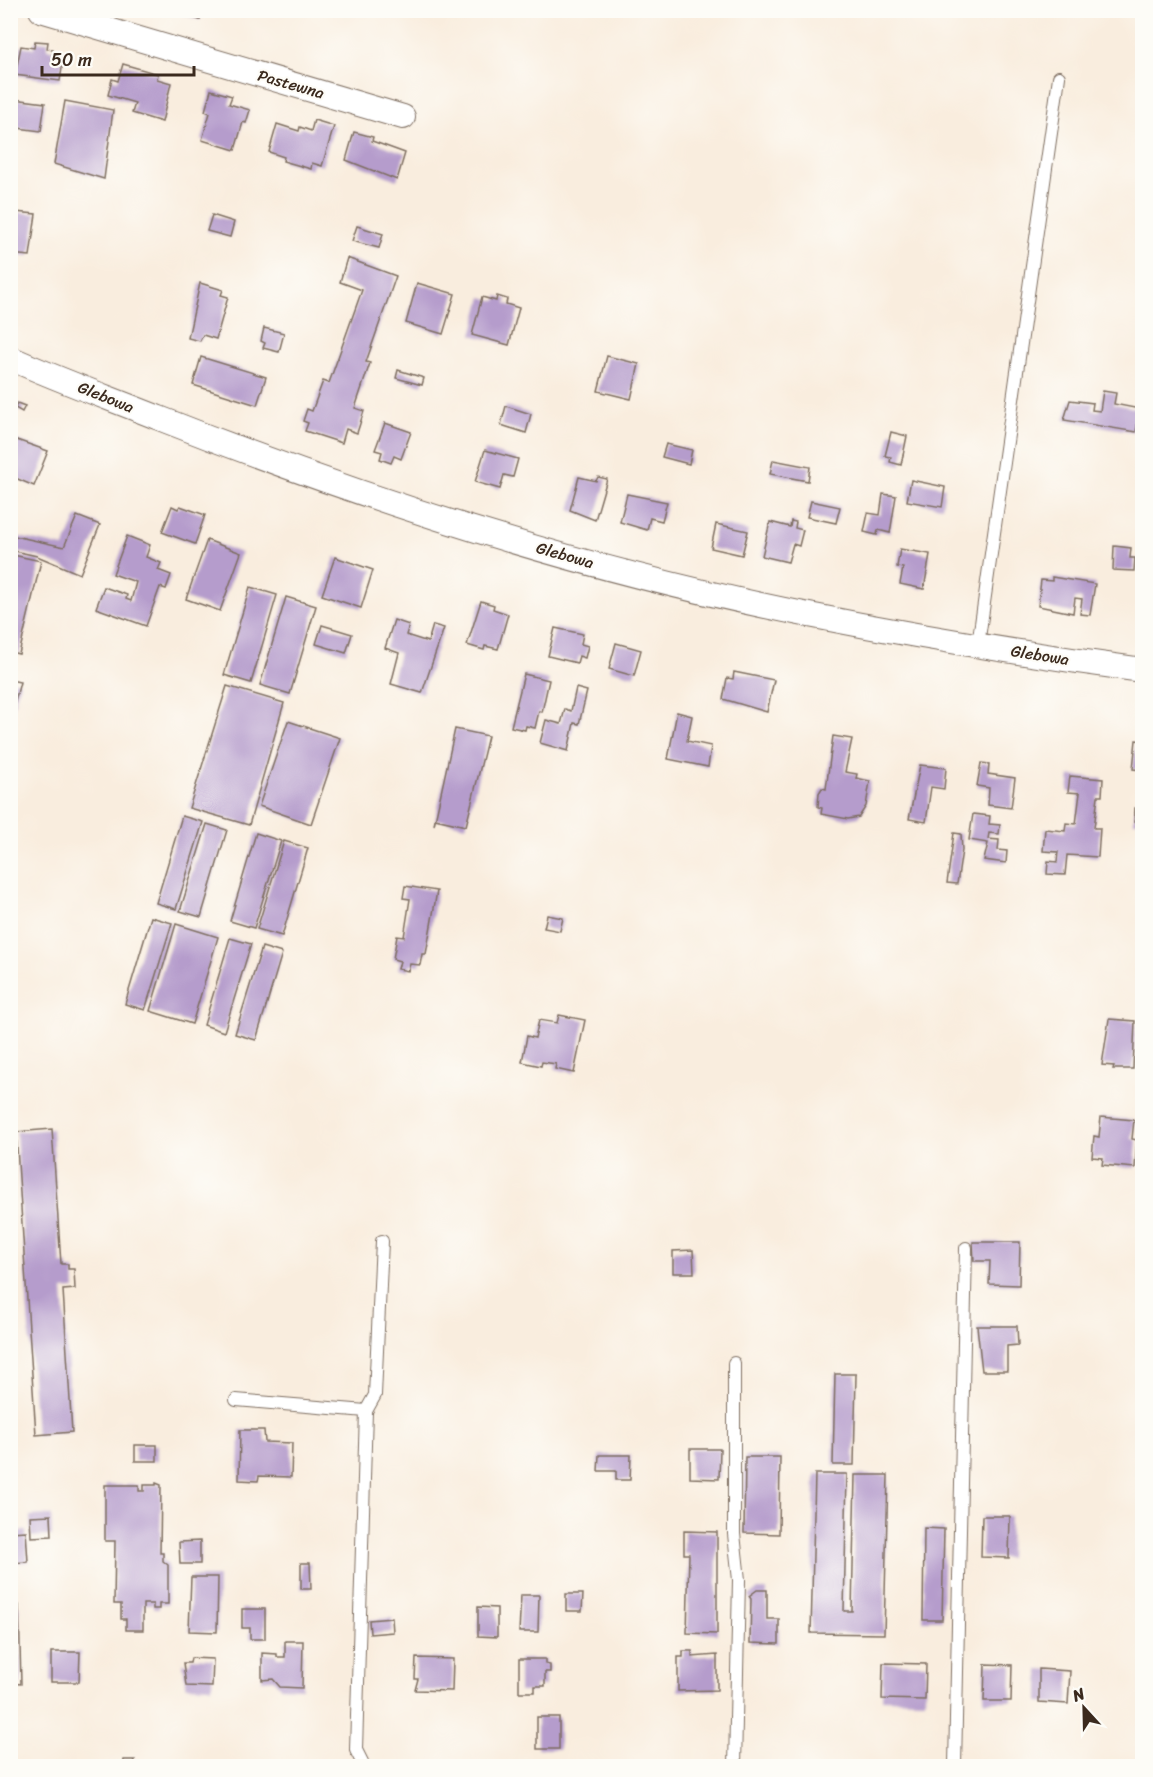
<svg xmlns="http://www.w3.org/2000/svg" width="1153" height="1777" font-family="Sriracha,sans-serif">
	<style>
		.building { fill: #b59ccc }
		.lines { fill: none; stroke-linecap: round; stroke-linejoin: round }
		.service-casing { stroke: #7e6e61; stroke-width: 14 }
		.minor-casing { stroke: #7e6e61; stroke-width: 26 }
		.service { stroke: #fff; stroke-width: 12 }
		.minor { stroke: #fff; stroke-width: 24 }
		.labels { text-anchor: middle; dominant-baseline: central; stroke-width: 4.5; stroke-linejoin: round; paint-order: stroke }
		.street-label { font-size: 16px; fill: #3b2a1e; stroke: #fdfcf7 }
	</style>
	<rect width="100%" height="100%" fill="#fdfcf7"/>
	<filter id="ink" filterUnits="userSpaceOnUse"><feTurbulence type="fractalNoise" baseFrequency=".0167" numOctaves="2"/><feDisplacementMap in="SourceGraphic" scale="12" xChannelSelector="R" yChannelSelector="G"/><feConvolveMatrix kernelMatrix="1 2 1 2 8 2 1 2 1" color-interpolation-filters="sRGB"/></filter>
	<filter id="wash" filterUnits="userSpaceOnUse"><feTurbulence type="fractalNoise" baseFrequency=".008" numOctaves="4" result="noise"/><feDisplacementMap in="SourceGraphic" scale="24" xChannelSelector="R" yChannelSelector="G"/><feGaussianBlur stdDeviation="1.35" result="paint"/><feColorMatrix in="noise" values="0 0 0 0 0 0 0 0 0 0 0 0 0 0 0 0 0 1.4 0 .05"/><feComposite in="paint" operator="in"/></filter>
	<g filter="url(#wash)">
		<rect width="100%" height="100%" fill="#f9edde"/>
		<g id="blocks">
			<g class="building">
				<polygon points="169,10 203,10 200,20"/>
				<polygon points="35,41 48,42 47,49 53,50 52,59 63,61 60,81 15,75 21,46 34,48"/>
				<polygon points="123,64 158,74 157,79 171,83 162,122 132,113 135,103 108,95 112,79 118,81"/>
				<polygon points="211,90 232,96 229,104 250,110 246,123 243,122 235,150 202,140 210,113 205,111"/>
				<polygon points="14,99 45,103 41,131 10,127"/>
				<polygon points="65,101 113,110 104,179 54,164"/>
				<polygon points="314,120 334,126 322,166 312,163 311,169 283,161 284,157 269,152 277,124 299,131 300,127 311,131"/>
				<polygon points="354,132 373,137 372,141 405,153 397,180 346,160"/>
				<polygon points="15,212 36,214 30,256 10,254 10,215 14,216"/>
				<polygon points="212,215 234,222 230,237 207,231"/>
				<polygon points="357,226 383,234 379,248 352,241"/>
				<polygon points="347,258 396,276 366,362 370,363 355,408 364,411 357,433 346,429 342,443 305,431 308,423 303,421 307,409 312,411 323,381 329,383 362,290 340,282"/>
				<polygon points="200,283 223,290 221,295 228,297 216,339 203,335 200,341 188,338"/>
				<polygon points="417,283 455,294 443,334 406,323"/>
				<polygon points="497,296 507,299 506,304 519,308 509,345 472,335 482,297 496,301"/>
				<polygon points="264,328 284,333 279,352 263,348 265,343 261,341"/>
				<polygon points="607,356 639,364 631,399 598,391"/>
				<polygon points="201,357 266,377 257,405 193,385"/>
				<polygon points="398,370 424,378 422,385 396,378"/>
				<polygon points="1103,391 1116,393 1114,404 1140,409 1136,432 1064,420 1070,400 1093,403 1092,410 1100,411"/>
				<polygon points="17,403 25,406 22,412 15,408"/>
				<polygon points="506,406 531,414 526,433 501,425"/>
				<polygon points="385,423 411,432 401,459 394,456 391,463 380,459 382,452 375,450"/>
				<polygon points="891,432 907,436 901,465 890,462 891,457 885,456"/>
				<polygon points="14,439 48,451 34,486 13,477 15,473 10,471 10,446"/>
				<polygon points="666,444 692,450 689,464 662,457"/>
				<polygon points="485,450 518,459 513,477 504,475 500,489 475,482"/>
				<polygon points="773,460 810,467 808,481 770,474"/>
				<polygon points="579,477 596,481 598,477 607,479 595,520 570,510"/>
				<polygon points="911,480 945,487 942,507 907,501"/>
				<polygon points="627,494 667,502 662,521 650,518 647,530 620,522"/>
				<polygon points="883,494 896,496 890,533 878,530 877,535 864,532 868,513 880,515"/>
				<polygon points="811,501 840,507 836,523 807,517"/>
				<polygon points="172,506 178,509 180,506 205,515 195,544 162,532"/>
				<polygon points="77,516 100,525 80,574 37,556 10,550 10,535 64,547"/>
				<polygon points="791,521 796,522 795,528 803,530 799,546 793,544 788,562 762,556 770,522 790,527"/>
				<polygon points="716,524 748,531 742,555 711,548"/>
				<polygon points="127,536 150,545 146,557 161,563 158,570 171,575 166,589 160,587 146,626 96,608 104,587 127,595 126,599 131,601 136,582 113,574"/>
				<polygon points="207,540 241,553 220,611 186,599"/>
				<polygon points="1114,546 1131,548 1130,558 1135,558 1134,571 1113,570"/>
				<polygon points="900,549 930,554 924,589 900,584 903,568 897,567"/>
				<polygon points="13,555 41,561 19,654 10,652 10,566"/>
				<polygon points="335,557 373,570 361,608 322,595"/>
				<polygon points="1052,577 1095,584 1090,615 1080,614 1082,599 1075,598 1073,613 1038,606 1041,580 1052,581"/>
				<polygon points="250,587 277,595 251,683 224,675"/>
				<polygon points="286,597 316,606 290,694 260,685"/>
				<polygon points="481,601 494,605 493,609 508,614 498,649 485,646 484,650 467,645"/>
				<polygon points="394,620 409,625 406,635 428,642 433,625 444,628 422,693 391,684 399,653 385,648"/>
				<polygon points="322,625 352,634 346,653 316,644"/>
				<polygon points="555,628 583,634 581,644 588,646 585,658 579,656 577,663 548,656"/>
				<polygon points="616,643 641,650 634,676 609,669"/>
				<polygon points="734,672 774,680 767,712 723,699 727,678 733,679"/>
				<polygon points="524,674 549,680 542,712 539,711 535,728 526,726 525,730 511,727"/>
				<polygon points="10,680 20,682 11,717 10,716"/>
				<polygon points="227,686 284,703 249,825 189,808"/>
				<polygon points="576,688 587,691 579,724 574,723 568,751 540,743 546,720 561,724 565,709 571,711"/>
				<polygon points="677,712 692,716 687,741 711,746 708,767 668,759"/>
				<polygon points="288,721 340,738 311,824 259,806"/>
				<polygon points="455,729 488,736 466,826 435,819 434,825"/>
				<polygon points="833,736 852,739 845,772 857,774 856,778 870,781 866,806 859,817 848,819 821,814 822,808 818,807 819,793 822,788 826,789"/>
				<polygon points="1136,740 1142,741 1142,770 1133,769"/>
				<polygon points="981,763 989,764 988,774 1015,778 1011,808 988,805 989,788 977,786"/>
				<polygon points="920,765 946,768 944,789 931,787 926,822 909,819"/>
				<polygon points="1070,776 1103,779 1102,796 1098,796 1094,828 1100,828 1098,857 1067,855 1065,875 1047,874 1048,861 1057,862 1058,852 1043,851 1045,829 1065,831 1066,823 1076,824 1080,793 1068,792"/>
				<polygon points="1135,808 1142,808 1142,822 1134,822"/>
				<polygon points="973,814 990,816 989,824 1000,825 999,834 989,833 988,839 999,840 998,850 1007,851 1006,863 984,860 988,843 969,840"/>
				<polygon points="182,816 203,822 176,909 156,903"/>
				<polygon points="207,824 227,830 201,917 180,911"/>
				<polygon points="256,833 281,841 254,928 230,921"/>
				<polygon points="954,833 961,834 962,850 957,884 947,883"/>
				<polygon points="284,841 308,848 282,936 257,929"/>
				<polygon points="405,886 437,891 426,954 422,954 420,965 410,964 408,971 398,969 400,961 393,959 397,936 404,937 410,899 403,898"/>
				<polygon points="547,915 563,918 560,931 544,928"/>
				<polygon points="151,917 172,923 145,1010 125,1004"/>
				<polygon points="176,924 218,937 192,1024 150,1011"/>
				<polygon points="230,938 251,944 224,1032 204,1025"/>
				<polygon points="262,947 282,953 256,1040 235,1034"/>
				<polygon points="559,1015 585,1020 574,1073 555,1069 556,1064 542,1062 541,1066 522,1062 527,1036 535,1038 539,1020 557,1023"/>
				<polygon points="1109,1019 1135,1021 1133,1069 1113,1069 1114,1066 1102,1065"/>
				<polygon points="1101,1117 1134,1120 1132,1139 1137,1140 1135,1168 1102,1165 1103,1158 1092,1157 1094,1136 1099,1137"/>
				<polygon points="52,1129 61,1264 68,1264 68,1269 74,1269 75,1289 63,1290 72,1432 36,1435 16,1132"/>
				<polygon points="973,1242 1020,1242 1019,1285 989,1284 990,1261 974,1261"/>
				<polygon points="693,1250 694,1273 673,1273 673,1251"/>
				<polygon points="977,1326 1017,1326 1018,1345 1007,1346 1007,1371 982,1371"/>
				<polygon points="835,1374 856,1374 854,1465 833,1465"/>
				<polygon points="240,1430 264,1430 265,1442 292,1443 291,1477 259,1476 258,1481 239,1480"/>
				<rect x="135" y="1445" width="22" height="16"/>
				<polygon points="690,1449 720,1449 719,1479 690,1478"/>
				<polygon points="599,1455 631,1455 630,1480 616,1480 616,1471 598,1471"/>
				<polygon points="745,1457 780,1457 779,1534 744,1533"/>
				<polygon points="815,1474 847,1474 844,1611 852,1611 855,1475 888,1475 884,1634 811,1633"/>
				<polygon points="156,1483 161,1485 160,1553 163,1553 163,1561 168,1565 168,1604 159,1604 159,1609 153,1609 153,1604 143,1604 143,1630 126,1630 126,1619 121,1619 121,1604 114,1604 115,1541 105,1541 105,1485 139,1485 139,1491 144,1491 144,1485 156,1485"/>
				<polygon points="51,1515 52,1536 31,1537 30,1516"/>
				<polygon points="982,1516 1010,1516 1009,1558 981,1557"/>
				<polygon points="924,1528 944,1529 942,1620 923,1620"/>
				<polygon points="26,1531 28,1562 10,1563 10,1532"/>
				<polygon points="684,1531 717,1532 717,1634 687,1633 689,1554 684,1554"/>
				<polygon points="200,1541 200,1564 180,1564 179,1542"/>
				<polygon points="301,1563 310,1563 311,1589 301,1589"/>
				<polygon points="191,1577 218,1577 217,1632 189,1631"/>
				<polygon points="757,1590 767,1590 767,1619 779,1619 779,1644 750,1643 751,1599 749,1596"/>
				<polygon points="566,1594 583,1594 582,1611 566,1611"/>
				<polygon points="521,1595 539,1595 538,1632 519,1632"/>
				<polygon points="19,1605 21,1684 10,1683 10,1606"/>
				<polygon points="478,1607 497,1608 497,1637 478,1636"/>
				<polygon points="242,1609 265,1609 265,1639 250,1639 250,1628 242,1628"/>
				<polygon points="392,1618 393,1632 370,1634 369,1620"/>
				<polygon points="285,1641 303,1641 302,1688 280,1687 273,1679 262,1680 262,1653 277,1654 277,1657 285,1657"/>
				<polygon points="683,1651 692,1651 692,1657 717,1655 717,1690 678,1691 678,1657 683,1657"/>
				<polygon points="51,1652 80,1652 79,1682 51,1682"/>
				<polygon points="191,1658 213,1659 212,1687 186,1686 183,1663 190,1663"/>
				<polygon points="416,1658 453,1659 452,1691 415,1690 418,1679 415,1679"/>
				<polygon points="519,1659 545,1659 545,1664 550,1665 550,1672 545,1672 545,1686 535,1686 535,1692 519,1692"/>
				<polygon points="883,1663 926,1664 925,1700 882,1699"/>
				<polygon points="985,1664 1012,1665 1011,1701 984,1701"/>
				<polygon points="1039,1669 1070,1671 1068,1704 1039,1702"/>
				<rect x="537" y="1717" width="22" height="32"/>
				<polygon points="124,1760 135,1760 134,1766 123,1766"/>
			</g>
		</g>
	</g>
	<g filter="url(#ink)">
		<use href="#blocks" fill-opacity="0" stroke="#7e6e61" stroke-width="1.5"/>
		<g class="lines">
			<g class="service-casing">
				<g id="service">
					<polyline points="978,645 1059,77"/>
					<polyline points="734,1363 734,1534 739,1580 735,1766"/>
					<polyline points="236,1400 366,1411"/>
					<polyline points="364,1766 356,1750 366,1411 375,1395 382,1241"/>
					<polyline points="955,1766 966,1248"/>
				</g>
			</g>
			<g class="minor-casing">
				<g id="minor">
					<polyline points="41,10 403,117"/>
					<path d="M10 358C59 380 109 398 159 418 369 501 587 571 809 615 920 637 1031 655 1142 670"/>
				</g>
			</g>
			<use href="#service" class="service"/>
			<use href="#minor" class="minor"/>
		</g>
	</g>
	<g class="labels">
		<g class="street-label">
			<text transform="translate(291 84) rotate(16)">Pastewna</text>
			<text transform="translate(106 397) rotate(22)">Glebowa</text>
			<text transform="translate(565 555) rotate(16)">Glebowa</text>
			<text transform="translate(1040 655) rotate(9)">Glebowa</text>
		</g>
	</g>
	<rect width="1153" height="1777" fill="none" stroke="#fdfcf7" stroke-width="36"/>
	<g transform="translate(1084 1708) rotate(338)" stroke="#fdfcf7" stroke-width="4.5" paint-order="stroke">
	<path d="M0-4.5L10 22L0 15L-10 22Z" fill="#3b2a1e"/>
	<text y="-9" font-size="16" font-weight="bold" text-anchor="middle" fill="#3b2a1e">N</text>
	</g>
	<path d="M42 66v9h152v-9" fill="none" stroke="#3b2a1e" stroke-width="3"/>
	<text x="51" y="66" font-size="18" fill="#3b2a1e" stroke="#fdfcf7" stroke-width="4.5" paint-order="stroke">50 m</text>
</svg>
